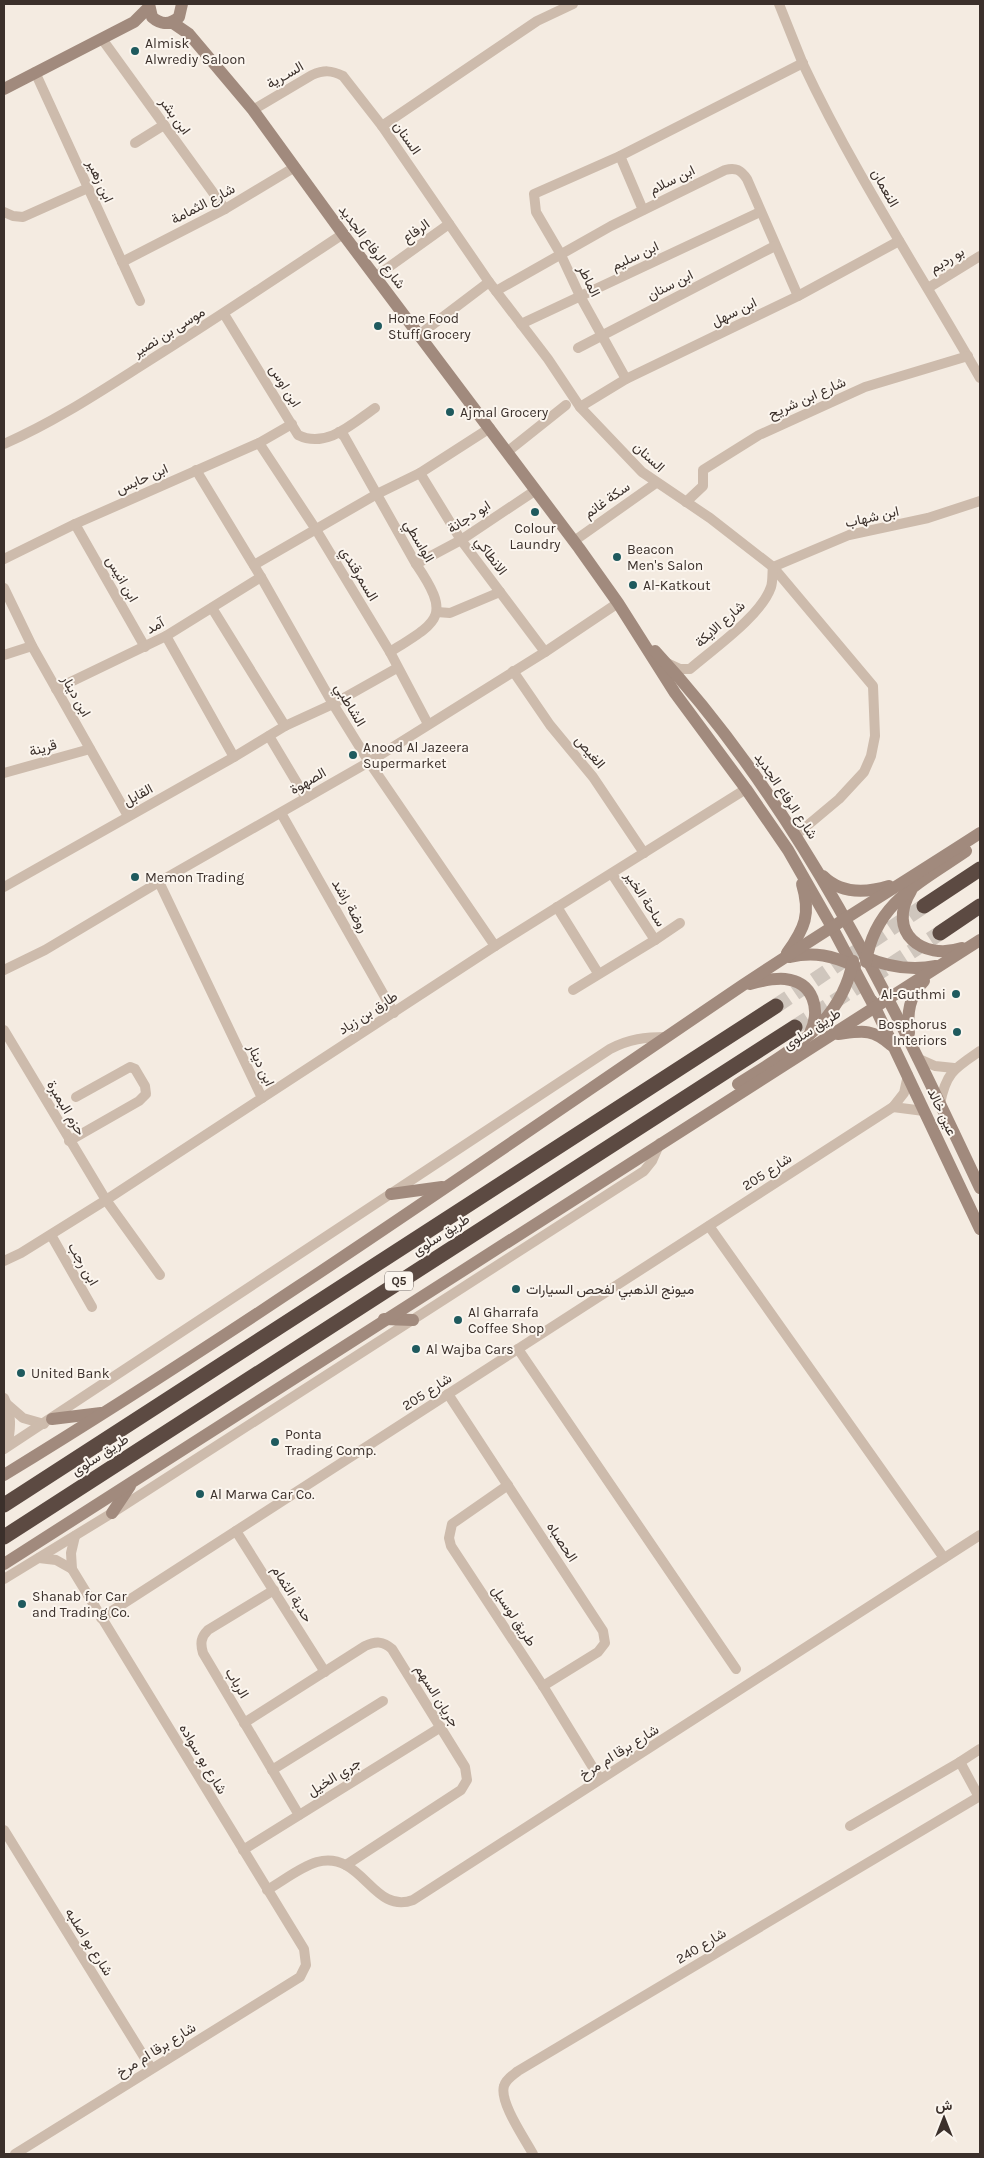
<svg xmlns="http://www.w3.org/2000/svg" width="984" height="2158" font-family="Karla,Vazirmatn,sans-serif">
	<style>
		.lines { fill: none; stroke-linecap: round; stroke-linejoin: round }
		.highway-tunnel { stroke: #cfc6bd; stroke-width: 15; stroke-dasharray: 15 8; stroke-linecap: butt }
		.street { stroke: #cdbbac; stroke-width: 10 }
		.secondary { stroke: #a18a7d; stroke-width: 12 }
		.highway { stroke: #5c4a42; stroke-width: 15 }
		.poi-dot { fill: #1f5a5e; stroke: #fbf5ee; stroke-width: 2 }
		.labels { text-anchor: middle; dominant-baseline: central; stroke-width: 4; stroke-linejoin: round; paint-order: stroke }
		.shield { fill: #fbf5ee; stroke: #756b66; stroke-width: 1 }
		.shield-label { font-size: 12px; font-weight: bold; fill: #3b302b }
		.poi-label { font-size: 14px; fill: #3b302b; stroke: #fbf5ee; text-anchor: start }
		.street-label { font-size: 14px; fill: #3b302b; stroke: #fbf5ee }
	</style>
	<rect width="100%" height="100%" fill="#f4ebe1"/>
	<g class="lines">
		<g class="highway-tunnel">
			<polyline points="776,1006 924,906"/>
			<polyline points="795,1027 940,933"/>
		</g>
		<g class="street">
			<path d="M779 4C787 24 795 44 803 64 854 173 921 274 980 378"/>
			<polyline points="102,39 225,209"/>
			<polyline points="35,72 140,301"/>
			<path d="M253 110 312 75C324 70 331 70 343 76L382 126 489 282 548 359 580 407 642 472 710 518 773 567 873 686 875 736 871 756 864 772 839 799 796 835"/>
			<polyline points="382,126 537,21 573,4"/>
			<polyline points="135,143 164,125"/>
			<polyline points="620,156 643,210"/>
			<polyline points="4,212 13,216 23,217 88,188"/>
			<polyline points="122,262 225,209 295,167"/>
			<polyline points="375,277 449,224"/>
			<polyline points="928,288 980,256"/>
			<path d="M496 291 611 226 725 170C736 167 741 170 747 179L798 296"/>
			<path d="M224 314 298 435C326 449 352 424 375 408"/>
			<polyline points="521,324 760,212"/>
			<polyline points="419,335 489,282"/>
			<polyline points="578,348 775,246"/>
			<polyline points="626,379 580,296 560,253 536,212 534,194 620,156 803,63"/>
			<polyline points="580,407 626,379 798,296 899,241"/>
			<path d="M339 432 344 436 416 564C452 617 439 621 390 652"/>
			<polyline points="259,443 315,528 390,652 428,724"/>
			<path d="M4 444C52 423 95 395 139 367 208 324 275 279 343 234"/>
			<polyline points="507,452 566,405"/>
			<polyline points="196,470 261,577 333,704 369,762 495,946"/>
			<polyline points="420,473 461,540 545,652"/>
			<polyline points="686,502 703,486 703,470 759,435 865,387 968,356"/>
			<polyline points="75,524 145,647"/>
			<polyline points="574,541 656,483"/>
			<polyline points="4,559 75,524 259,443 292,424"/>
			<polyline points="416,564 461,540 536,490"/>
			<polyline points="254,565 377,494 420,473 490,428"/>
			<polyline points="773,567 849,535 928,518 980,501"/>
			<polyline points="4,588 32,646 128,816"/>
			<polyline points="212,608 285,726"/>
			<polyline points="437,612 450,613 500,592"/>
			<polyline points="166,636 234,757"/>
			<polyline points="4,655 32,646"/>
			<path d="M667 663 680 669H690C713 649 761 616 771 587 773 581 772 573 773 567"/>
			<polyline points="513,671 550,725 593,777 644,853"/>
			<polyline points="56,689 166,636 261,577"/>
			<polyline points="269,736 306,798"/>
			<polyline points="4,773 90,749"/>
			<polyline points="281,813 394,1013"/>
			<polyline points="159,882 262,1098"/>
			<polyline points="4,887 234,757 285,726 333,704 397,668"/>
			<polyline points="557,907 598,973"/>
			<polyline points="655,940 680,923"/>
			<polyline points="4,970 45,950 159,882 369,762 545,652 618,603"/>
			<polyline points="573,990 655,940 612,874"/>
			<polyline points="4,1030 106,1200 160,1275"/>
			<polyline points="917,1058 935,1066 954,1068"/>
			<path d="M940 1104C946 1072 955 1068 980 1051"/>
			<polyline points="893,1107 924,1111"/>
			<polyline points="69,1141 139,1101 146,1094 145,1086 135,1069 130,1067 76,1097"/>
			<polyline points="709,1226 944,1558"/>
			<polyline points="51,1235 92,1307"/>
			<polyline points="4,1261 21,1253 106,1200 495,946 746,789"/>
			<polyline points="518,1349 736,1669"/>
			<polyline points="448,1394 603,1631 605,1643 598,1652 543,1686"/>
			<path d="M4 1398C12 1414 11 1429 7 1446"/>
			<polyline points="8,1405 23,1418 44,1424"/>
			<path d="M4 1449 610 1049C629 1039 645 1037 667 1037"/>
			<polyline points="508,1485 452,1524 449,1538 451,1546 543,1686 600,1779"/>
			<polyline points="236,1531 325,1672"/>
			<polyline points="39,1558 56,1560 72,1569"/>
			<polyline points="4,1579 112,1513 644,1171 652,1161 660,1143"/>
			<path d="M274 1590 208 1630C201 1637 200 1643 203 1653L299 1815"/>
			<polyline points="101,1618 893,1107 904,1093 908,1075"/>
			<path d="M244 1723 365 1646C376 1641 383 1641 392 1649L465 1767 467 1780 461 1790 346 1865"/>
			<polyline points="960,1762 980,1749"/>
			<polyline points="272,1770 383,1701"/>
			<polyline points="850,1826 960,1762 979,1797"/>
			<polyline points="4,1830 151,2068"/>
			<polyline points="243,1850 441,1727"/>
			<path d="M267 1890C283 1881 300 1867 317 1862 363 1850 372 1915 413 1900L980 1535"/>
			<polyline points="15,2154 300,1977 306,1965 304,1949 72,1569 71,1553 75,1536"/>
			<path d="M533 2154C525 2139 499 2102 504 2086 506 2079 513 2075 518 2071L980 1796"/>
		</g>
		<g class="secondary">
			<path d="M149 4 152 17C161 25 170 25 179 17L182 4"/>
			<polyline points="165,23 173,23 189,34 253,110 343,234 579,548 618,603 675,693 746,789 788,850 832,927 875,1008"/>
			<polyline points="4,89 134,22 149,7"/>
			<path d="M655 651C799 806 891 999 980 1188"/>
			<path d="M823 876C841 894 866 893 889 886"/>
			<path d="M911 891C886 932 922 961 962 948"/>
			<path d="M787 953C805 928 811 914 802 884"/>
			<path d="M790 957C814 951 833 956 855 966"/>
			<path d="M865 957C888 967 911 971 936 966"/>
			<path d="M866 962C875 903 921 882 966 851"/>
			<path d="M750 984C761 981 774 978 785 979 814 982 821 1010 810 1033"/>
			<polyline points="872,1001 980,1229"/>
			<path d="M909 1033C907 1013 909 996 924 981"/>
			<path d="M838 1034C862 1031 872 1028 891 1045"/>
			<path d="M738 1084C788 1052 841 1025 853 961"/>
			<polyline points="391,1194 442,1187"/>
			<polyline points="384,1319 413,1320"/>
			<polyline points="52,1419 101,1413"/>
			<path d="M4 1475C256 1321 498 1151 743 985 821 933 901 884 980 833"/>
			<polyline points="112,1513 130,1486"/>
			<polyline points="4,1564 980,940"/>
		</g>
		<g class="highway">
			<polyline points="924,906 980,869"/>
			<polyline points="940,933 980,906"/>
			<polyline points="4,1505 776,1006"/>
			<polyline points="4,1537 795,1027"/>
		</g>
	</g>
	<g class="poi-dot">
		<circle cx="135" cy="51" r="5"/>
		<circle cx="378" cy="326" r="5"/>
		<circle cx="450" cy="412" r="5"/>
		<circle cx="535" cy="512" r="5"/>
		<circle cx="617" cy="557" r="5"/>
		<circle cx="633" cy="585" r="5"/>
		<circle cx="353" cy="755" r="5"/>
		<circle cx="135" cy="877" r="5"/>
		<circle cx="956" cy="994" r="5"/>
		<circle cx="957" cy="1032" r="5"/>
		<circle cx="516" cy="1289" r="5"/>
		<circle cx="458" cy="1320" r="5"/>
		<circle cx="416" cy="1349" r="5"/>
		<circle cx="21" cy="1373" r="5"/>
		<circle cx="275" cy="1442" r="5"/>
		<circle cx="200" cy="1494" r="5"/>
		<circle cx="22" cy="1604" r="5"/>
	</g>
	<g class="labels">
		<rect class="shield" x="385" y="1271.5" width="28" height="19" rx="4"/>
		<g class="shield-label">
			<text x="399" y="1281">Q5</text>
		</g>
		<g class="poi-label">
			<text x="145" y="43">Almisk<tspan x="145" dy="16">Alwrediy Saloon</tspan></text>
			<text x="388" y="318">Home Food<tspan x="388" dy="16">Stuff Grocery</tspan></text>
			<text x="460" y="412">Ajmal Grocery</text>
			<text x="535" y="528" text-anchor="middle">Colour<tspan x="535" dy="16">Laundry</tspan></text>
			<text x="627" y="549">Beacon<tspan x="627" dy="16">Men's Salon</tspan></text>
			<text x="643" y="585">Al-Katkout</text>
			<text x="363" y="747">Anood Al Jazeera<tspan x="363" dy="16">Supermarket</tspan></text>
			<text x="145" y="877">Memon Trading</text>
			<text x="946" y="994" text-anchor="end">Al-Guthmi</text>
			<text x="947" y="1024" text-anchor="end">Bosphorus<tspan x="947" dy="16">Interiors</tspan></text>
			<text x="526" y="1289">ميونج الذهبي لفحص السيارات</text>
			<text x="468" y="1312">Al Gharrafa<tspan x="468" dy="16">Coffee Shop</tspan></text>
			<text x="426" y="1349">Al Wajba Cars</text>
			<text x="31" y="1373">United Bank</text>
			<text x="285" y="1434">Ponta<tspan x="285" dy="16">Trading Comp.</tspan></text>
			<text x="210" y="1494">Al Marwa Car Co.</text>
			<text x="32" y="1596">Shanab for Car<tspan x="32" dy="16">and Trading Co.</tspan></text>
		</g>
		<g class="street-label">
			<text transform="translate(285 75) rotate(-30)">السـرية</text>
			<text transform="translate(175 116) rotate(54)">ابن بشر</text>
			<text transform="translate(407 138) rotate(55)">السنان</text>
			<text transform="translate(672 180) rotate(-26)">ابن سلام</text>
			<text transform="translate(100 181) rotate(65)">ابن زهير</text>
			<text transform="translate(885 188) rotate(61)">النعمان</text>
			<text transform="translate(203 204) rotate(-28)">شارع الثمامة</text>
			<text transform="translate(416 231) rotate(-36)">الرفاع</text>
			<text transform="translate(372 247) rotate(53)">شارع الرفاع الجديد</text>
			<text transform="translate(635 256) rotate(-25)">ابن سليم</text>
			<text transform="translate(947 260) rotate(-31)">بو رديم</text>
			<text transform="translate(589 281) rotate(64)">الماطر</text>
			<text transform="translate(670 285) rotate(-27)">ابن سنان</text>
			<text transform="translate(734 312) rotate(-26)">ابن سهل</text>
			<text transform="translate(169 332) rotate(-32)">موسى بن نصير</text>
			<text transform="translate(285 386) rotate(58)">ابن اوس</text>
			<text transform="translate(807 398) rotate(-24)">شارع ابن شريح</text>
			<text transform="translate(649 457) rotate(43)">السنان</text>
			<text transform="translate(142 479) rotate(-24)">ابن حابس</text>
			<text transform="translate(607 500) rotate(-35)">سكة غانم</text>
			<text transform="translate(469 517) rotate(-33)">ابو دجانة</text>
			<text transform="translate(872 517) rotate(-13)">ابن شهاب</text>
			<text transform="translate(419 541) rotate(60)">الواسطي</text>
			<text transform="translate(491 556) rotate(53)">الانطاكي</text>
			<text transform="translate(359 574) rotate(59)">السمرقندي</text>
			<text transform="translate(122 579) rotate(60)">ابن انيس</text>
			<text transform="translate(720 624) rotate(-42)">شارع الايكة</text>
			<text transform="translate(155 626) rotate(-29)">آمد</text>
			<text transform="translate(76 696) rotate(61)">ابن دينار</text>
			<text transform="translate(350 705) rotate(59)">الشاطبي</text>
			<text transform="translate(43 748) rotate(-16)">قرينة</text>
			<text transform="translate(590 752) rotate(50)">الغيص</text>
			<text transform="translate(308 781) rotate(-30)">الصهوة</text>
			<text transform="translate(138 795) rotate(-29)">القابل</text>
			<text transform="translate(786 796) rotate(56)">شارع الرفاع الجديد</text>
			<text transform="translate(645 899) rotate(57)">ساحة الخير</text>
			<text transform="translate(350 906) rotate(60)">روضة راشد</text>
			<text transform="translate(368 1013) rotate(-33)">طارق بن زياد</text>
			<text transform="translate(812 1029) rotate(-32)">طريق سلوى</text>
			<text transform="translate(261 1065) rotate(65)">ابن دينار</text>
			<text transform="translate(66 1108) rotate(59)">حزم البمبرة</text>
			<text transform="translate(942 1112) rotate(65)">عين خالد</text>
			<text transform="translate(767 1172) rotate(-33)">شارع 205</text>
			<text transform="translate(441 1235) rotate(-33)">طريق سلوى</text>
			<text transform="translate(83 1264) rotate(60)">ابن رجب</text>
			<text transform="translate(427 1392) rotate(-33)">شارع 205</text>
			<text transform="translate(100 1455) rotate(-33)">طريق سلوى</text>
			<text transform="translate(562 1542) rotate(57)">الحصباه</text>
			<text transform="translate(292 1594) rotate(58)">حدبة الثمام</text>
			<text transform="translate(514 1616) rotate(57)">طريق لوسيل</text>
			<text transform="translate(237 1683) rotate(59)">الرباب</text>
			<text transform="translate(437 1696) rotate(58)">جريان السهم</text>
			<text transform="translate(619 1752) rotate(-32)">شارع برقا ام مرخ</text>
			<text transform="translate(203 1759) rotate(59)">شارع بو سواده</text>
			<text transform="translate(334 1777) rotate(-32)">جري الخيل</text>
			<text transform="translate(89 1942) rotate(58)">شارع بو اصلبه</text>
			<text transform="translate(701 1946) rotate(-31)">شارع 240</text>
			<text transform="translate(156 2050) rotate(-32)">شارع برقا ام مرخ</text>
		</g>
	</g>
	<rect width="984" height="2158" fill="none" stroke="#3b302b" stroke-width="10"/>
	<g transform="translate(944 2118)" stroke="#fbf5ee" stroke-width="4" paint-order="stroke">
	<path d="M0-4L9 19L0 12L-9 19Z" fill="#3b302b"/>
	<text y="-8" font-size="14" font-weight="bold" text-anchor="middle" fill="#3b302b">ش</text>
	</g>
</svg>
